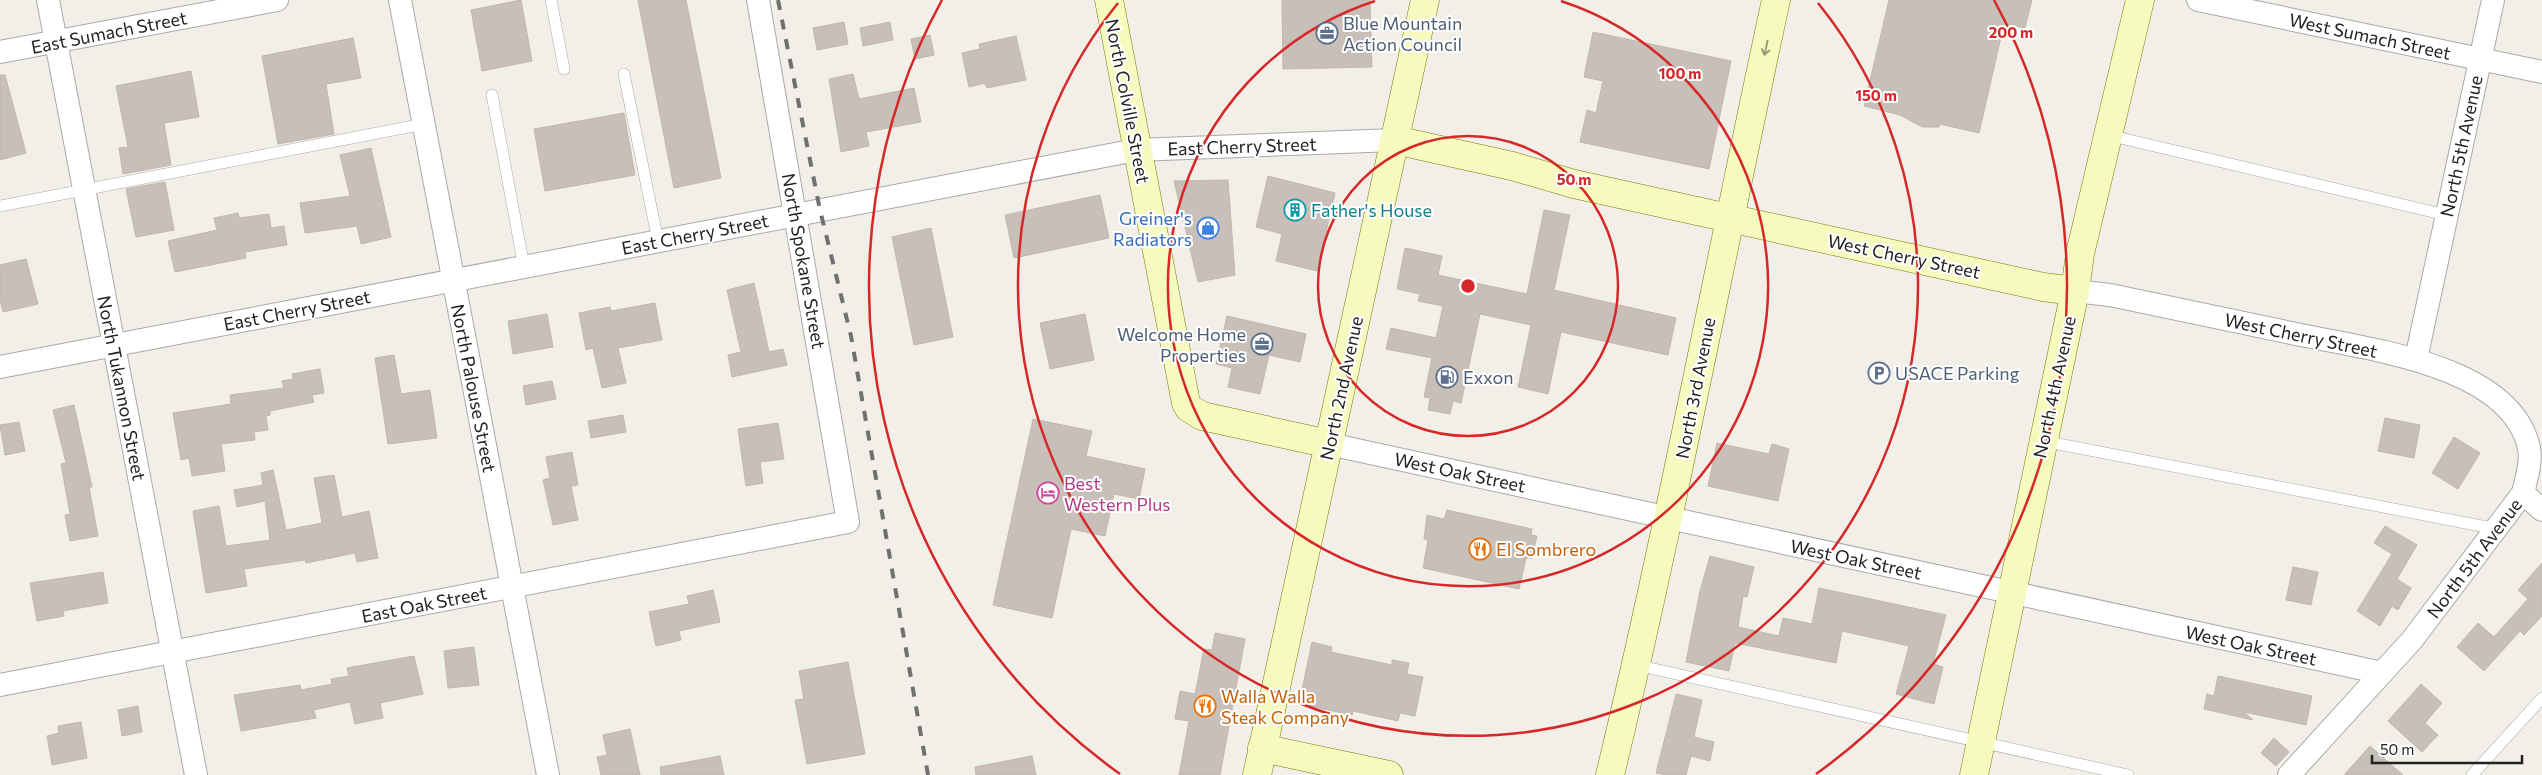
<svg xmlns="http://www.w3.org/2000/svg" width="2542" height="775" font-family="Commissioner,sans-serif">
	<style>
		.building { fill: #c7bfb8; stroke: #c4b6ab }
		.lines { fill: none; stroke-linecap: round; stroke-linejoin: round }
		.lane-casing { stroke: #a9a9a9; stroke-width: 12 }
		.street-casing { stroke: #a9a9a9; stroke-width: 24 }
		.secondary-casing { stroke: #707d05; stroke-width: 29 }
		.lane { stroke: #fff; stroke-width: 11 }
		.street { stroke: #fff; stroke-width: 22 }
		.secondary { stroke: #f7fabf; stroke-width: 28 }
		.rail { stroke: #707070; stroke-width: 4; stroke-dasharray: 10 10; stroke-linecap: butt }
		.oneway { stroke: #979978 }
		.ring { fill: none; stroke: #d62828; stroke-width: 2.5 }
		.labels { text-anchor: middle; dominant-baseline: central; stroke-width: 4; stroke-linejoin: round; paint-order: stroke }
		.service-label { font-size: 18px; fill: #4e5e75; stroke: #fff; text-anchor: start }
		.street-label { font-size: 18px; fill: #222; stroke: #fff }
		.culture-label { font-size: 18px; fill: #0d838f; stroke: #fff; text-anchor: start }
		.shop-label { font-size: 18px; fill: #366cbe; stroke: #fff; text-anchor: end }
		.hotel-label { font-size: 18px; fill: #b23c85; stroke: #fff; text-anchor: start }
		.food-label { font-size: 18px; fill: #c56008; stroke: #fff; text-anchor: start }
		.centre { fill: #d62828; stroke: #fff; stroke-width: 2.5 }
		.ring-label { font-size: 15px; text-anchor: middle; font-weight: bold; fill: #d62828; stroke: #fff; stroke-width: 4; stroke-linejoin: round; paint-order: stroke }
	</style>
	<rect width="100%" height="100%" fill="#f2efe9"/>
	<g class="building">
		<polygon points="521,0 532,61 482,71 471,10"/>
		<polygon points="638,0 686,0 721,178 674,188"/>
		<polygon points="1282,0 1370,0 1372,67 1283,69"/>
		<polygon points="1889,0 2032,0 2025,28 2004,24 1979,133 1940,124 1939,127 1922,127 1900,115 1864,106"/>
		<polygon points="844,22 848,44 817,50 813,28"/>
		<polygon points="890,22 893,40 863,46 860,28"/>
		<polygon points="1593,32 1731,61 1709,169 1580,142 1587,110 1596,113 1603,81 1584,77"/>
		<polygon points="930,35 934,55 915,59 911,39"/>
		<polygon points="1016,36 1026,80 987,88 985,83 969,87 962,53 980,49 979,44"/>
		<polygon points="353,38 361,78 326,84 334,134 278,144 262,56"/>
		<polygon points="191,71 199,117 164,123 171,165 123,174 119,148 128,147 116,86"/>
		<polygon points="853,74 859,99 914,88 921,122 866,132 869,146 841,152 829,79"/>
		<polygon points="0,75 5,75 26,153 0,160"/>
		<polygon points="624,113 635,175 545,191 534,129"/>
		<polygon points="371,148 391,237 361,244 357,226 305,233 300,203 350,196 340,155"/>
		<polygon points="1268,176 1335,193 1317,271 1276,261 1282,234 1256,227"/>
		<polygon points="1228,180 1235,275 1198,282 1174,181"/>
		<polygon points="165,182 174,230 136,237 126,189"/>
		<polygon points="1100,195 1109,238 1014,258 1005,215"/>
		<polygon points="1544,210 1570,215 1554,290 1676,318 1668,355 1561,332 1548,394 1518,387 1531,325 1480,314 1461,403 1453,401 1450,414 1428,410 1430,398 1424,397 1432,358 1386,349 1391,328 1436,338 1443,306 1418,301 1420,294 1397,289 1405,248 1442,256 1438,275 1527,294"/>
		<polygon points="238,213 239,218 269,214 271,228 284,226 287,245 245,252 246,258 175,272 168,241 217,230 214,218"/>
		<polygon points="931,228 953,337 914,345 892,237"/>
		<polygon points="26,259 38,304 3,312 0,299 0,265"/>
		<polygon points="754,283 769,352 783,349 787,365 732,377 728,355 741,352 727,290"/>
		<polygon points="655,303 662,340 618,348 626,383 602,388 593,348 586,350 579,313 610,307 611,311"/>
		<polygon points="547,314 553,347 513,354 508,321"/>
		<polygon points="1085,314 1094,360 1050,369 1040,323"/>
		<polygon points="1227,316 1306,334 1300,362 1269,355 1260,394 1228,387 1232,368 1216,364"/>
		<polygon points="394,355 401,394 430,390 437,438 388,444 375,358"/>
		<polygon points="320,369 324,393 312,395 314,402 270,411 270,415 266,416 268,430 254,432 255,440 221,444 225,471 192,476 189,458 181,460 173,413 231,404 230,395 284,388 282,381 293,379 292,374"/>
		<polygon points="552,381 556,399 526,405 523,386"/>
		<polygon points="74,405 92,487 89,487 98,536 70,541 65,515 70,514 61,464 66,463 53,410"/>
		<polygon points="623,415 626,432 591,438 588,421"/>
		<polygon points="2385,418 2420,425 2414,458 2378,451"/>
		<polygon points="1033,419 1092,431 1086,456 1145,469 1139,499 1114,494 1105,536 1071,529 1052,618 993,605"/>
		<polygon points="19,422 25,451 5,455 0,425"/>
		<polygon points="778,423 784,459 760,462 763,483 746,486 738,429"/>
		<polygon points="2454,437 2480,453 2458,489 2432,473"/>
		<polygon points="1717,443 1769,454 1772,444 1789,449 1778,501 1708,486"/>
		<polygon points="572,452 578,485 571,486 578,520 553,525 543,480 550,478 546,457"/>
		<polygon points="273,470 286,530 322,523 314,478 334,475 342,517 369,511 378,558 357,562 355,553 306,563 305,560 244,569 247,586 206,593 193,511 219,506 226,546 270,540 265,501 237,507 234,490 263,485 261,473"/>
		<polygon points="1447,510 1532,529 1531,535 1537,536 1532,558 1526,558 1519,589 1423,568 1428,540 1424,539 1427,515 1444,519"/>
		<polygon points="2385,526 2417,545 2397,579 2411,588 2398,610 2392,606 2380,626 2357,611 2392,554 2374,543"/>
		<polygon points="1710,556 1754,567 1747,597 1743,596 1738,627 1779,636 1783,618 1812,624 1819,588 1946,615 1933,664 1943,667 1934,704 1896,694 1909,646 1842,631 1836,663 1735,643 1729,671 1686,662 1700,591"/>
		<polygon points="2542,563 2542,616 2524,635 2520,631 2484,671 2457,647 2478,623 2494,637 2528,599 2518,590"/>
		<polygon points="2293,567 2318,572 2311,605 2286,600"/>
		<polygon points="103,572 108,603 63,611 64,616 37,621 30,583"/>
		<polygon points="713,590 720,622 679,631 681,640 656,646 649,612 689,604 687,596"/>
		<polygon points="1215,633 1245,639 1220,775 1179,775 1189,721 1175,719 1180,691 1195,694 1204,649 1212,650"/>
		<polygon points="1312,642 1332,647 1331,652 1392,665 1392,660 1409,663 1407,674 1423,677 1415,716 1400,713 1398,721 1353,711 1352,715 1299,704"/>
		<polygon points="474,647 479,685 448,688 444,651"/>
		<polygon points="414,656 423,694 380,703 383,718 355,724 350,702 314,710 316,718 241,731 234,695 300,685 301,690 332,684 331,679 349,676 347,668"/>
		<polygon points="848,662 865,754 807,764 795,700 804,699 799,671"/>
		<polygon points="2218,676 2312,696 2306,725 2244,712 2253,720 2204,709 2207,694 2214,696"/>
		<polygon points="2421,684 2442,703 2425,723 2438,735 2422,752 2388,721"/>
		<polygon points="1676,694 1702,700 1694,737 1714,742 1710,761 1691,756 1686,775 1665,775 1656,773"/>
		<polygon points="138,706 142,732 122,736 118,710"/>
		<polygon points="81,722 87,758 52,765 47,736 59,733 58,726"/>
		<polygon points="630,729 640,775 601,775 597,757 607,755 603,735"/>
		<polygon points="2274,738 2289,752 2276,766 2261,753"/>
		<polygon points="2370,746 2403,775 2344,775"/>
		<polygon points="720,756 724,775 661,775 660,767"/>
		<polygon points="1032,756 1036,775 976,775 975,767"/>
	</g>
	<g class="lines">
		<g class="lane-casing">
			<g id="lane">
				<polyline points="551,0 564,69"/>
				<polyline points="624,74 658,241"/>
				<polyline points="492,95 524,267"/>
				<polyline points="2108,135 2446,215"/>
				<polyline points="0,206 424,124"/>
				<polyline points="2043,441 2497,529"/>
				<polyline points="1636,665 2128,775"/>
				<polyline points="2472,775 2542,698"/>
			</g>
		</g>
		<g class="street-casing">
			<g id="street">
				<polyline points="48,0 196,775"/>
				<polyline points="400,0 548,775"/>
				<polyline points="2198,0 2542,72"/>
				<polyline points="0,52 277,0"/>
				<path d="M2075 291 2110 295C2172 308 2234 321 2296 334 2365 349 2511 364 2529 448 2532 463 2526 479 2523 493L2412 640 2289 775"/>
				<polyline points="2416,359 2493,0"/>
				<polyline points="0,367 1136,150 1395,140"/>
				<polyline points="1329,444 2382,673"/>
				<polyline points="2523,493 2542,510"/>
				<polyline points="0,685 848,522 758,0"/>
			</g>
		</g>
		<g class="secondary-casing">
			<g id="secondary">
				<polyline points="1109,0 1186,403 1189,408 1202,416 1329,444"/>
				<polyline points="1395,140 1512,166 1574,184 2043,287 2075,291"/>
				<polyline points="1262,748 1389,775"/>
				<polyline points="1257,775 1425,0"/>
				<path d="M1610 775C1672 518 1720 258 1776 0"/>
				<polyline points="1974,775 2075,291 2080,254 2140,0"/>
			</g>
		</g>
		<use href="#lane" class="lane"/>
		<use href="#street" class="street"/>
		<use href="#secondary" class="secondary"/>
		<polyline class="rail" points="778,0 820,210 851,336 928,775"/>
	</g>
	<defs><path id="oneway-shaft" d="M-6 0H5M1.5-3L5.5 0L1.5 3" fill="none" stroke-width="1.6" stroke-linecap="round" stroke-linejoin="round" transform="scale(1.25)"/></defs>
	<use class="oneway" href="#oneway-shaft" transform="translate(1766 48) rotate(102)"/>
	<g class="ring">
		<circle cx="1468" cy="286" r="150"/>
		<path d="M1561 1A300 300 0 1 1 1375 1"/>
		<path d="M1818 3A450 450 0 1 1 1118 3"/>
		<path d="M1120 774A599 599 0 0 1 942 0M1994 0A599 599 0 0 1 1816 774"/>
	</g>
	<defs>
		<g id="office-ring" transform="scale(1.125)"><circle r="9.5" fill="#fff" stroke="#5c6f8a" stroke-width="1.5"/><path d="M-6-3h4V-5.5h4V-3h4V5H-6ZM-1-4.5V-3h2v-1.5ZM-6 0V1H6V0Z" fill="#5c6f8a"/></g>
		<g id="building-ring" transform="scale(1.125)"><circle r="9.5" fill="#fff" stroke="#0f9aa8" stroke-width="1.5"/><path d="M-4-6H4V6H1V3H-1V6H-4ZM-2.5-4.3h1.7v1.8h-1.7ZM.8-4.3h1.7v1.8H.8ZM-2.5-1h1.7V.8h-1.7ZM.8-1h1.7V.8H.8Z" fill="#0f9aa8"/></g>
		<g id="shop-ring" transform="scale(1.125)"><circle r="9.5" fill="#fff" stroke="#3f7fe0" stroke-width="1.5"/><path d="M-5-2.5h2.3a2.7 3.5 0 0 1 5.4 0H5L5.5 6h-11ZM-1.5-2.5h3a1.5 2.3 0 0 0-3 0Z" fill="#3f7fe0"/></g>
		<g id="parking-ring" transform="scale(1.125)"><circle r="9.5" fill="#fff" stroke="#5c6f8a" stroke-width="1.5"/><path d="M-3.5-5.5H1a3.5 3.5 0 0 1 0 7H-1V5.5H-3.5ZM-1-3.4V-.6H.8a1.4 1.4 0 0 0 0-2.8Z" fill="#5c6f8a"/></g>
		<g id="fuel-ring" transform="scale(1.125)"><circle r="9.5" fill="#fff" stroke="#5c6f8a" stroke-width="1.5"/><path d="M-5.5-6h7V0h2V4h1.3V-2.5L3-4.5l.8-.8L6-3V5H2.5V1h-1V6h-7ZM-4.2-4.7v3.2H.2V-4.7Z" fill="#5c6f8a"/></g>
		<g id="hotel-ring" transform="scale(1.125)"><circle r="9.5" fill="#fff" stroke="#d1479c" stroke-width="1.5"/><path d="M-6-4.5h1.5V1H6V5H4.5V3h-9V5H-6ZM-4 0a1.8 1.8 0 1 1 3.6 0ZM.5 0V-2.5h3Q6-2.5 6 0Z" fill="#d1479c"/></g>
		<g id="restaurant-ring" transform="scale(1.125)"><circle r="9.5" fill="#fff" stroke="#e8710a" stroke-width="1.5"/><path d="M-5-6h1v4h1v-4h1v4h1v-4h1v5L-1.5 .5V6h-2V.5L-5-1ZM5-6V6H3V1.5H1.5Q1.5-4 5-6Z" fill="#e8710a"/></g>
	</defs>
	<g fill-rule="evenodd">
		<use href="#office-ring" x="1327" y="33"/>
		<use href="#building-ring" x="1295" y="210"/>
		<use href="#shop-ring" x="1208" y="228"/>
		<use href="#office-ring" x="1262" y="344"/>
		<use href="#parking-ring" x="1879" y="373"/>
		<use href="#fuel-ring" x="1447" y="377"/>
		<use href="#hotel-ring" x="1048" y="493"/>
		<use href="#restaurant-ring" x="1480" y="549"/>
		<use href="#restaurant-ring" x="1205" y="706"/>
	</g>
	<g class="labels">
		<g class="service-label">
			<text x="1343" y="23">Blue Mountain<tspan x="1343" dy="21">Action Council</tspan></text>
			<text x="1246" y="334" text-anchor="end">Welcome Home<tspan x="1246" dy="21">Properties</tspan></text>
			<text x="1895" y="373">USACE Parking</text>
			<text x="1463" y="377">Exxon</text>
		</g>
		<g class="street-label">
			<text transform="translate(109 32) rotate(-11)">East Sumach Street</text>
			<text transform="translate(2370 36) rotate(12)">West Sumach Street</text>
			<text transform="translate(1128 101) rotate(79)">North Colville Street</text>
			<text transform="translate(1242 146) rotate(-2)">East Cherry Street</text>
			<text transform="translate(2461 146) rotate(-78)">North 5th Avenue</text>
			<text transform="translate(695 234) rotate(-11)">East Cherry Street</text>
			<text transform="translate(1904 256) rotate(12)">West Cherry Street</text>
			<text transform="translate(804 261) rotate(80)">North Spokane Street</text>
			<text transform="translate(297 310) rotate(-11)">East Cherry Street</text>
			<text transform="translate(2301 335) rotate(12)">West Cherry Street</text>
			<text transform="translate(2054 387) rotate(-78)">North 4th Avenue</text>
			<text transform="translate(122 388) rotate(79)">North Tukannon Street</text>
			<text transform="translate(474 388) rotate(79)">North Palouse Street</text>
			<text transform="translate(1341 388) rotate(-78)">North 2nd Avenue</text>
			<text transform="translate(1695 388) rotate(-79)">North 3rd Avenue</text>
			<text transform="translate(1460 472) rotate(12)">West Oak Street</text>
			<text transform="translate(2474 558) rotate(-53)">North 5th Avenue</text>
			<text transform="translate(1856 559) rotate(12)">West Oak Street</text>
			<text transform="translate(424 604) rotate(-11)">East Oak Street</text>
			<text transform="translate(2251 645) rotate(12)">West Oak Street</text>
		</g>
		<g class="culture-label">
			<text x="1311" y="210">Father's House</text>
		</g>
		<g class="shop-label">
			<text x="1192" y="218">Greiner's<tspan x="1192" dy="21">Radiators</tspan></text>
		</g>
		<g class="hotel-label">
			<text x="1064" y="483">Best<tspan x="1064" dy="21">Western Plus</tspan></text>
		</g>
		<g class="food-label">
			<text x="1496" y="549">El Sombrero</text>
			<text x="1221" y="696">Walla Walla<tspan x="1221" dy="21">Steak Company</tspan></text>
		</g>
	</g>
	<circle cx="1468" cy="286" r="8" class="centre"/>
	<g class="ring-label">
		<text x="2011" y="38">200 m</text>
		<text x="1680" y="79">100 m</text>
		<text x="1876" y="101">150 m</text>
		<text x="1574" y="185">50 m</text>
	</g>
	<path d="M2372 755v8h150v-8" fill="none" stroke="#222222" stroke-width="2.5"/>
	<text x="2380" y="755" font-size="15" fill="#222222" stroke="#ffffff" stroke-width="4" paint-order="stroke">50 m</text>
</svg>
